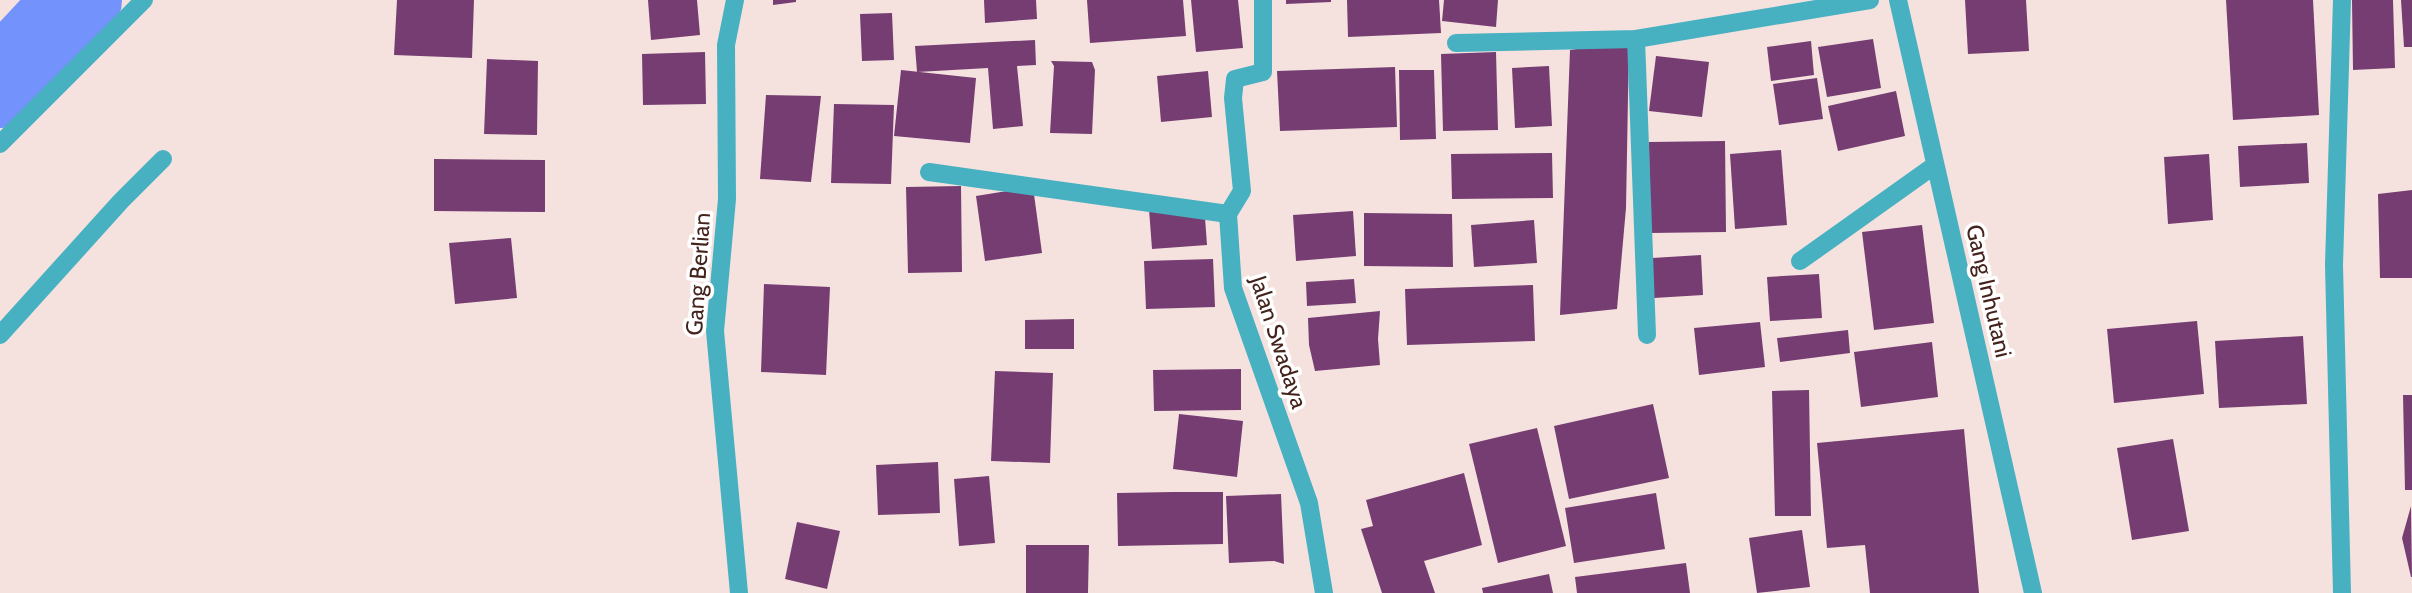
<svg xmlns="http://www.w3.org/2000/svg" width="2412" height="593" font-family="Cabin,sans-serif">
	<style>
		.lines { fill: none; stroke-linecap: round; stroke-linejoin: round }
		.river { stroke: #7392fb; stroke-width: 86 }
		.building { fill: #763d73 }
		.service { stroke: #47b1c1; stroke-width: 18 }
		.minor { stroke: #47b1c1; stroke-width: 18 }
		.labels { text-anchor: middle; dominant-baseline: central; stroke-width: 7; stroke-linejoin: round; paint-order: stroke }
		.street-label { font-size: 23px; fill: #45231d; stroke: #fff }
	</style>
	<rect width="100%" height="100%" fill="#f5e2de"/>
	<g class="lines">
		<polyline class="river" points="0,85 79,0"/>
	</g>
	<g class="building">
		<polygon points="397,0 474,0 472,58 394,55"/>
		<polygon points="648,0 697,0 700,35 651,40"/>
		<polygon points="773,0 796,0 796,2 773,5"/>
		<polygon points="984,0 1036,0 1037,19 985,23"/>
		<polygon points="1087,0 1183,0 1186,36 1090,43"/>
		<polygon points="1191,0 1238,0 1243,48 1196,52"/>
		<polygon points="1286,0 1331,0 1331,2 1286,4"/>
		<polygon points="1347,0 1439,0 1441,33 1348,37"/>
		<polygon points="1444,0 1498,0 1496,27 1442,21"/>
		<polygon points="1965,0 2026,0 2029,51 1968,54"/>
		<polygon points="2226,0 2313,0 2319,115 2233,120"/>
		<polygon points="2352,0 2393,0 2395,68 2353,70"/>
		<polygon points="2401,0 2412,0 2412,47 2404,47"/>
		<polygon points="892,13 894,60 862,61 860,14"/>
		<polygon points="1873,39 1881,88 1827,97 1818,47"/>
		<polygon points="1035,40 1036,65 1017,66 1023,126 993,129 988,68 917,72 915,46"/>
		<polygon points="1629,41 1626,208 1617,309 1560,315 1570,50"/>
		<polygon points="1811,41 1814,75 1771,81 1767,47"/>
		<polygon points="705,52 706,104 643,105 642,54"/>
		<polygon points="1496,52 1498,130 1443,131 1441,54"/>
		<polygon points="1656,56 1709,62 1702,117 1649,111"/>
		<polygon points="487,59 538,61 537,135 484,134"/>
		<polygon points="1051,61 1092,62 1095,70 1092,134 1050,133 1054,66"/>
		<polygon points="1549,66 1552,126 1515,128 1512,68"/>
		<polygon points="1395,67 1397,127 1280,131 1277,71"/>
		<polygon points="901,70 976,78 970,143 894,136"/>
		<polygon points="1399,70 1434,70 1436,139 1400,140"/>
		<polygon points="1208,71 1212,117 1161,122 1157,76"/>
		<polygon points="1817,78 1823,119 1779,125 1773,84"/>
		<polygon points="1896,91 1905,136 1838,151 1828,106"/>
		<polygon points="766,95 821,96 811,182 760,179"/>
		<polygon points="834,104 894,105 891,184 831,183"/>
		<polygon points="1725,141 1726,232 1650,233 1649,142"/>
		<polygon points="2307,143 2309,183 2240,187 2238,146"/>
		<polygon points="1781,150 1787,225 1735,229 1730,154"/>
		<polygon points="1552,153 1553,198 1452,199 1451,154"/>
		<polygon points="2209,154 2213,220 2168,224 2164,157"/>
		<polygon points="434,159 545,160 545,212 434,211"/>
		<polygon points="961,186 962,272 908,273 906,187"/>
		<polygon points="1033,187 1042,253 985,261 976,196"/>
		<polygon points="2412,190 2412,278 2380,278 2378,194"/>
		<polygon points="1204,204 1207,245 1152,249 1149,209"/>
		<polygon points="1353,211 1356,256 1296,261 1293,215"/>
		<polygon points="1364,213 1452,214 1453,267 1364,266"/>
		<polygon points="1534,220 1537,263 1474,267 1471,225"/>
		<polygon points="1922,225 1934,323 1874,330 1862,232"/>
		<polygon points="511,238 517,298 455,304 449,243"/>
		<polygon points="1701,255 1703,295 1654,298 1652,258"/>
		<polygon points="1213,259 1215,307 1146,309 1144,261"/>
		<polygon points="1819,274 1822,318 1770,321 1767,277"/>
		<polygon points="1354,279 1356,303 1307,306 1306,282"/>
		<polygon points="764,284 830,287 826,375 761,372"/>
		<polygon points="1533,285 1535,341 1407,345 1405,289"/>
		<polygon points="1380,311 1378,339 1380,365 1315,371 1309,345 1308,318"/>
		<polygon points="1074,319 1074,349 1025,349 1025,320"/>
		<polygon points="2197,321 2204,394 2114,403 2107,329"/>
		<polygon points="1760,322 1765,367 1699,375 1694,328"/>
		<polygon points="1848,330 1850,353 1780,362 1777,338"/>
		<polygon points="2303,336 2307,404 2219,408 2215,341"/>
		<polygon points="1932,342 1938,397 1861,407 1854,352"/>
		<polygon points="1241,369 1241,410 1154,411 1153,370"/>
		<polygon points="995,371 1053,373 1050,463 991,461"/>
		<polygon points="1809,390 1811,516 1775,516 1772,391"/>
		<polygon points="2403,395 2412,395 2412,490 2405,490"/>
		<polygon points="1653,404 1669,478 1569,499 1554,426"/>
		<polygon points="1179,414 1243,421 1237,477 1173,469"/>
		<polygon points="1537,428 1566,546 1498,563 1469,444"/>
		<polygon points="1964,429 1979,593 1870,593 1865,545 1827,548 1817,443"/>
		<polygon points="2173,439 2189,531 2132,540 2117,448"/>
		<polygon points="938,462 940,513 878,515 876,465"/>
		<polygon points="1464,473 1482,545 1424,561 1435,593 1382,593 1361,529 1373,526 1366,500"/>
		<polygon points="989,476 995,543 959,546 954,479"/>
		<polygon points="1173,492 1223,492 1223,544 1118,546 1117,493"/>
		<polygon points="1656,493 1665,549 1574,563 1565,508"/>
		<polygon points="1281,494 1284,564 1274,561 1229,563 1226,496"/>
		<polygon points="2411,506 2412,577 2411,577 2402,538"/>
		<polygon points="797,522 840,531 827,589 785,579"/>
		<polygon points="1802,530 1810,587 1757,593 1749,538"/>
		<polygon points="1026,545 1089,545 1088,593 1026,593"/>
		<polygon points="1686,563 1690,593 1577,593 1575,577"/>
		<polygon points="1549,574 1553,593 1483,593 1482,588"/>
	</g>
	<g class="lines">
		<polyline class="service" points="0,335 121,201 163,159"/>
		<g class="minor">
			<polyline points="735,0 726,45 727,199 715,331 739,593"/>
			<polyline points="1263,0 1263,72 1235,79 1233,98 1242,191 1228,214 1233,288 1309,503 1324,593"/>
			<polyline points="1898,0 2033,593"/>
			<polyline points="2342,0 2334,265 2342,593"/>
			<polyline points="1636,39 1647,335"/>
			<polyline points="1456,43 1636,39 1870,0"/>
			<polyline points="0,144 144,0"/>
			<polyline points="929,172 1228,214"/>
			<polyline points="1800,261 1935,165"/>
		</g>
	</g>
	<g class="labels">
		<g class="street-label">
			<text transform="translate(698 274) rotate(-86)">Gang Berlian</text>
			<text transform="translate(1989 291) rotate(77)">Gang Inhutani</text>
			<text transform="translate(1279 342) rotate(72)">Jalan Swadaya</text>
		</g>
	</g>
</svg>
